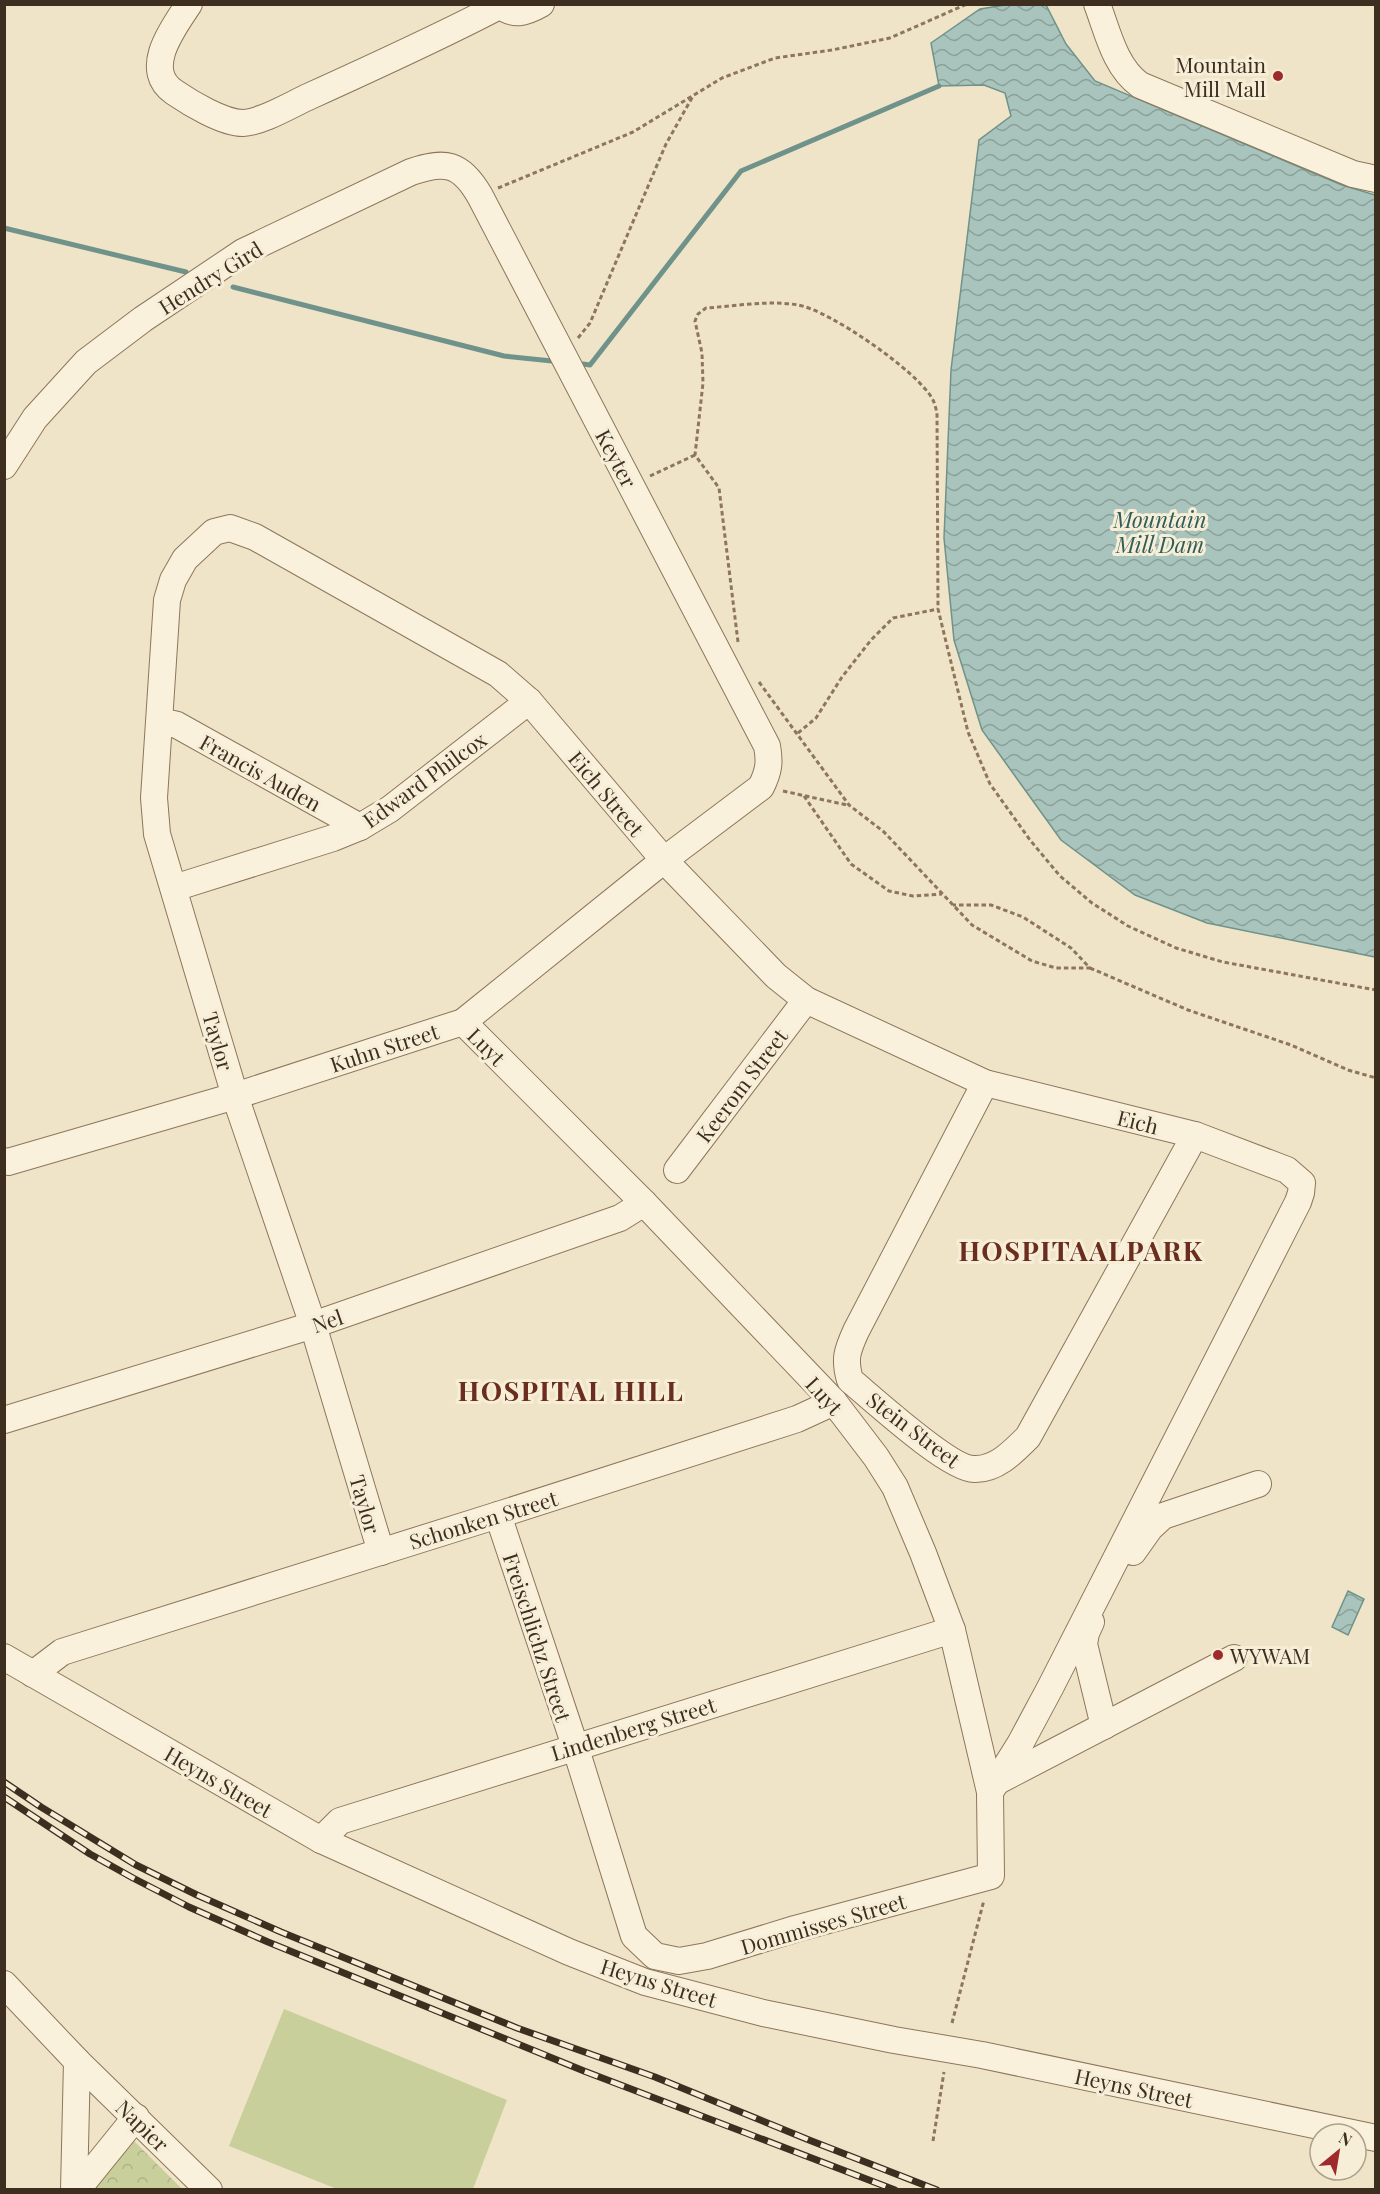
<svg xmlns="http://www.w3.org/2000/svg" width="1380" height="2194" font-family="'Playfair Display',serif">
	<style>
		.grass { fill: #c9cf9b }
		.forest { fill: url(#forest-crowns) }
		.water { fill: url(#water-waves); stroke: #6f938a; stroke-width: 1.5 }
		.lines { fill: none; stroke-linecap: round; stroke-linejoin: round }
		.stream { stroke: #6f938a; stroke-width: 5 }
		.minor-casing { stroke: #8d765c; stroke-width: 28 }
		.path { stroke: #8d765c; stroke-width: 3; stroke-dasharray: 4.5 3; stroke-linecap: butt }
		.minor { stroke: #faf1dc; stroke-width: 26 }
		.rail-casing { stroke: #3d2e20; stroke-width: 7 }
		.rail { stroke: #f7eed8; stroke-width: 4.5; stroke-dasharray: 14; stroke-linecap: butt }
		.poi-dot { fill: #9e2a2b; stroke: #f7eed8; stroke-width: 2 }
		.labels { text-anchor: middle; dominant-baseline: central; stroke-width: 6; stroke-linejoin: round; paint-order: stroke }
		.poi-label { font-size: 21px; fill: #3d2e20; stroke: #f7eed8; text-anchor: end }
		.street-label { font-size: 21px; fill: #3d2e20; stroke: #f7eed8 }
		.water-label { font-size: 22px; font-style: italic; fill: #2f5d5a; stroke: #f7eed8 }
		.district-label { font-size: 27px; font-weight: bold; letter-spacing: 1.5px; fill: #6b2e1e; stroke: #f7eed8 }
	</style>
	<defs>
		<pattern id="forest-crowns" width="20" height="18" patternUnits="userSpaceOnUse" patternTransform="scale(1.5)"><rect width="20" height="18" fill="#c9cf9b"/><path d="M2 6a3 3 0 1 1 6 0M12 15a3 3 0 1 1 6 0" fill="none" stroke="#aeb285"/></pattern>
		<pattern id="water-waves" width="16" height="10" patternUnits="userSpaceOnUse" patternTransform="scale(1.5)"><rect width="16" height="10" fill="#a9c4bc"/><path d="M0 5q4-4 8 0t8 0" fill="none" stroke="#8ba098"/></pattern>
	</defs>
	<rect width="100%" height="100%" fill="#f0e4c8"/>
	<polygon class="grass" points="284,2009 507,2100 473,2189 337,2189 229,2146"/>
	<polygon class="forest" points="132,2139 182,2189 90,2190"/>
	<g class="water">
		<polygon points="1011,4 1046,5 1066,44 1095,81 1342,185 1375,195 1375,957 1207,923 1135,895 1061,840 982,730 954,640 944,538 951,370 979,140 1011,116 1005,93 984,85 939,86 931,43 980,9"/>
		<polygon points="1348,1591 1364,1599 1348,1635 1332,1627"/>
	</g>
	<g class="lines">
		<g class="stream">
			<polyline points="4,228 186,272"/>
			<polyline points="233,287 504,356 552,361"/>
			<polyline points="583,364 590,365 741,171 939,86"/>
		</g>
		<g class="minor-casing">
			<g id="minor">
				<path d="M189 4C174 27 141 69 174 92 190 103 223 123 243 123 263 122 292 104 310 96 374 67 438 38 499 6"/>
				<path d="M499 4C513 17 525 13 541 4"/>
				<path d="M1097 4C1108 33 1115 67 1140 85L1353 174 1376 179"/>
				<path d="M4 466 35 418 86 362 143 319 243 252 411 172C445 160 461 163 480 196L767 746C770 762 769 771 761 787L664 860 463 1022 235 1096 8 1162 4 1161"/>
				<polyline points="160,721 177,725 360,827"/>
				<polyline points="174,888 333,838 360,827 390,809 529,701"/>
				<polyline points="463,1022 644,1203 834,1402 876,1457 895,1487 923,1553 952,1630 990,1792 991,1876 795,1929 707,1956 679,1961 655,1956 634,1936 575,1746 498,1515"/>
				<path d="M985 1083 856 1331C847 1351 844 1359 850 1380 873 1399 949 1469 974 1469 996 1470 1013 1452 1028 1437L1195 1135"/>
				<polyline points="677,1170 806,1000"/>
				<polyline points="4,1420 313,1325 620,1218 644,1203"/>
				<polyline points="381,1552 313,1325 235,1096 157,834 154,798 167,600 173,580 185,559 214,532 230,528 255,537 498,674 529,701 664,860 776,976 806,1000 985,1083 1195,1135 1287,1170 1302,1183 1301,1193 1298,1202 1050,1688 1020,1744 990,1792"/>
				<polyline points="1133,1552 1150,1528 1163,1516 1258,1484"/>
				<polyline points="1091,1622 1086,1633 1084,1644 1104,1726"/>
				<polyline points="4,1657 321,1840 569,1952 645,1982 763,2013 894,2040 982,2055 1376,2138"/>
				<polyline points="33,1674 62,1652 498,1515 797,1419 834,1402"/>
				<polyline points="996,1782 1234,1658"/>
				<polyline points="321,1840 340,1821 952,1630"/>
				<polyline points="4,1984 77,2061 74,2190"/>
				<polyline points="77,2061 209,2190"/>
				<polyline points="77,2190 136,2117"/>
			</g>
		</g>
		<g class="path">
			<polyline points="498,188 633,132 722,78 775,58 832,50 890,38 967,4"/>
			<polyline points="578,338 590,323 666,144 693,96"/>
			<polyline points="650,476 695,455"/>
			<path d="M738 642 719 488 695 455 703 383 702 353 695 321 698 314 706 308C736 306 769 300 798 305 829 310 919 372 933 400 935 404 936 409 937 413L938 609 968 732 990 784 1030 840 1060 876 1092 903 1128 926 1176 948 1223 962 1376 990"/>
			<polyline points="759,682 849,805 884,832 972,925 1032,961 1056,968 1090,968 1071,948 1023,917 991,905 953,905"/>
			<polyline points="798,733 816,718 842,677 871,640 893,618 938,609"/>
			<polyline points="783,791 847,805"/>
			<polyline points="804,796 851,864 889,891 913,896 942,894"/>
			<polyline points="1090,968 1188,1010 1291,1045 1348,1070 1376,1078"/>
			<polyline points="952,2023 984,1900"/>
			<polyline points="933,2141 944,2072"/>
		</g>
		<use href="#minor" class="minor"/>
		<g class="rail-casing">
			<g id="rail">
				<polyline points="4,1782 41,1807 136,1865 197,1895 281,1932 517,2028 655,2077 809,2140 937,2190"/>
				<polyline points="4,1797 90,1854 133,1878 189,1907 268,1942 584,2071 895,2190"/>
			</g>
		</g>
		<use href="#rail" class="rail"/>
	</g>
	<g class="poi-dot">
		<circle cx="1278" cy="76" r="6"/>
		<circle cx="1218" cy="1655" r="6"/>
	</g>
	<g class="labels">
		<g class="poi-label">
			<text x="1266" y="64">Mountain<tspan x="1266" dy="24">Mill Mall</tspan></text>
			<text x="1230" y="1655" text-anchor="start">WYWAM</text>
		</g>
		<g class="street-label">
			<text transform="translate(210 277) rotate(-32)">Hendry Gird</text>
			<text transform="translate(617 458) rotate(62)">Keyter</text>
			<text transform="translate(261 772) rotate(29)">Francis Auden</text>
			<text transform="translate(424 779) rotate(-36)">Edward Philcox</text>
			<text transform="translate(607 793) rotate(50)">Eich Street</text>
			<text transform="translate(219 1041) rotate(74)">Taylor</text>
			<text transform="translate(487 1046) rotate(45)">Luyt</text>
			<text transform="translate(384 1047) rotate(-18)">Kuhn Street</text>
			<text transform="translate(741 1085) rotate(-53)">Keerom Street</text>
			<text transform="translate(1138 1121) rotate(14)">Eich</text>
			<text transform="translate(327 1320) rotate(-19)">Nel</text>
			<text transform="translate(825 1395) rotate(48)">Luyt</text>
			<text transform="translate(914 1429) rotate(37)">Stein Street</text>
			<text transform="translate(366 1504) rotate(74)">Taylor</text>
			<text transform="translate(483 1519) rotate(-17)">Schonken Street</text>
			<text transform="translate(538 1637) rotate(72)">Freischlichz Street</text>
			<text transform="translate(633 1728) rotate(-17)">Lindenberg Street</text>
			<text transform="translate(219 1781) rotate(30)">Heyns Street</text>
			<text transform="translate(823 1923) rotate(-16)">Dommisses Street</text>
			<text transform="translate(659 1982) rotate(17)">Heyns Street</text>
			<text transform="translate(1134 2087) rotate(12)">Heyns Street</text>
			<text transform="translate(143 2125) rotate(44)">Napier</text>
		</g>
		<g class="water-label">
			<text x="1160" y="519">Mountain<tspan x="1160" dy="25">Mill Dam</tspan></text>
		</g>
		<g class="district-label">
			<text x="1081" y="1250">HOSPITAALPARK</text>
			<text x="571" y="1390">HOSPITAL HILL</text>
		</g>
	</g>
	<rect width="1380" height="2194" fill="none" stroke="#3d2e20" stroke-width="12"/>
	<g transform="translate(1338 2152) rotate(30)"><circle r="28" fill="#f7eed8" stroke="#ada18e" stroke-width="1.5"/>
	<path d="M0-4.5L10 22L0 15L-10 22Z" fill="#9e2a2b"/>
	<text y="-9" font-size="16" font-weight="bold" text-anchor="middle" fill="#3d2e20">N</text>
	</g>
</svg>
